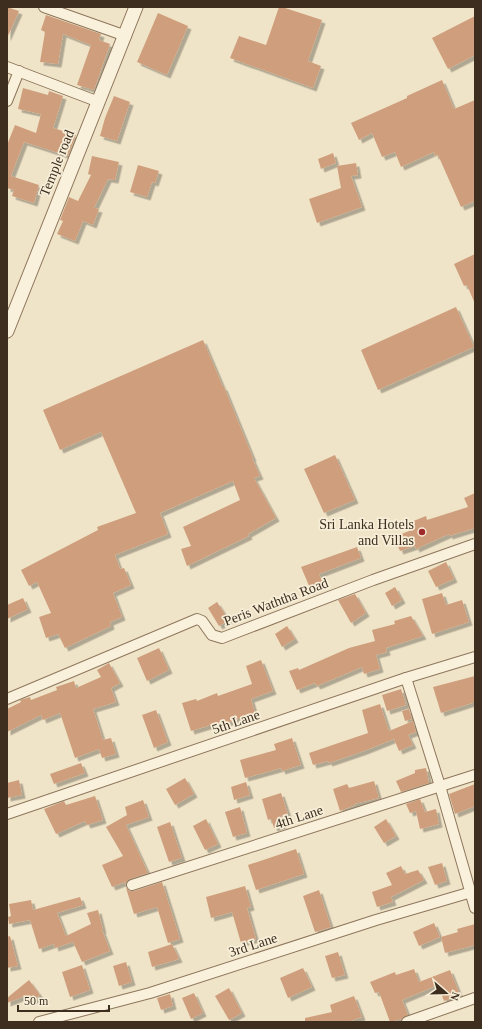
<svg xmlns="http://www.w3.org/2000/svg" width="482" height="1029" font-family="'Times New Roman',serif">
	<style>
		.building { fill: #cf9f7d; filter: url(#shadow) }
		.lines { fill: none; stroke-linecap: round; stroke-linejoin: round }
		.minor-casing { stroke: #8d765c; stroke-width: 12 }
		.tertiary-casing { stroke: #8d765c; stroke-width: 15 }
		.minor { stroke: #faf1dc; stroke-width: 10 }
		.tertiary { stroke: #faf1dc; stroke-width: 13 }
		.poi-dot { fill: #9e2a2b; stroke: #f7eed8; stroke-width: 1.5 }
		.labels { text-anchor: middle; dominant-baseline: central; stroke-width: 3.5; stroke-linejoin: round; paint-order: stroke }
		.street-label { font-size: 14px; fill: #3d2e20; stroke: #f7eed8 }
		.poi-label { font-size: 14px; fill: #3d2e20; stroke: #f7eed8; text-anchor: end }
	</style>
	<defs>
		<filter id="shadow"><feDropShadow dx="3.5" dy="3.5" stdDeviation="0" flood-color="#0004"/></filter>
	</defs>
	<rect width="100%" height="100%" fill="#f0e4c8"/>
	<g class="building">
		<polygon points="7,7 19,11 7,38"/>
		<polygon points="279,7 282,7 322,20 308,61 321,66 313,88 230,58 239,36 266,45"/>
		<polygon points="158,13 188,26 167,75 137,62"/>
		<polygon points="46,15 101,34 99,40 110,44 94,90 77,85 91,45 63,34 58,64 40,62 45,32 41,30"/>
		<polygon points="475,16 475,55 448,69 432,38"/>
		<polygon points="442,80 454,109 475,100 475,201 461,207 438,155 435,156 434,152 401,167 395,152 382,157 372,133 359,140 351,123 407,98 407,96"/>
		<polygon points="23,88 48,95 49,91 63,96 53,128 76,135 68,156 24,142 11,176 39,185 34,203 12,196 14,190 7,188 7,145 15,125 36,133 41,114 18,109"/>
		<polygon points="114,96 130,102 117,141 100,136 105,118"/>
		<polygon points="333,153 336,163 321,169 318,159"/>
		<polygon points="92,156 119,162 115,180 108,179 94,208 99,209 93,225 83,221 75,241 57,234 63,221 60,220 69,197 78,201 91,175 88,174"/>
		<polygon points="356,163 358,175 351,176 362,207 317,223 309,199 341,188 337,166"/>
		<polygon points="138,165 159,171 155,183 152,182 147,197 130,192"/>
		<polygon points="475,254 475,304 467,285 464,286 454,264"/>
		<polygon points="456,307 474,347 378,390 361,350"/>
		<polygon points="203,340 223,387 224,387 253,458 252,458 260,476 254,478 276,518 248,534 249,536 187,566 181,549 191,546 183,527 240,500 233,481 160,513 168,534 115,555 120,569 124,568 131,585 113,593 122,617 110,622 111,626 65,648 58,634 46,638 39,617 51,613 37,582 29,586 21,570 98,530 97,527 136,513 101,432 60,450 43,410"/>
		<polygon points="335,455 355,500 324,513 304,469"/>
		<polygon points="475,493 475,528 449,536 449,534 416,549 415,546 400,551 394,537 409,531 406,524 426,516 427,520 468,507 464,498"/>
		<polygon points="357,547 361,558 319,574 323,583 310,588 301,567"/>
		<polygon points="446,562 454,579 436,587 428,571"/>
		<polygon points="395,587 402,600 392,606 385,593"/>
		<polygon points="442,593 446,605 462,600 469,622 432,634 422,599"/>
		<polygon points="355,594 366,613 351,623 338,600"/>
		<polygon points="23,598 28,609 7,619 7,605"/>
		<polygon points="217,602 229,620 219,626 208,608"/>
		<polygon points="411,616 423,636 386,648 387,652 376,655 380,669 364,674 362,667 317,686 315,683 297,690 289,671 298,668 299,670 349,648 375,641 372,630 395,624 394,621"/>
		<polygon points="287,626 295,639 282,647 275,634"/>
		<polygon points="159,648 169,670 147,681 137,658"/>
		<polygon points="261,660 273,691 251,699 255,713 212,728 211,725 191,731 182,703 196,699 197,701 217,693 218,696 252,684 246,666"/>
		<polygon points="109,663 120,683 111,688 116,702 93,709 103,740 111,738 116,754 102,758 99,749 75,758 60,713 43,720 41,715 7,732 7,709 21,702 20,700 30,697 31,700 57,690 56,687 74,681 76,688 101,677 97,670"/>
		<polygon points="475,676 475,702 441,713 433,687"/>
		<polygon points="401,689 406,705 387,711 382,695"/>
		<polygon points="380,704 389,731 413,721 416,732 408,735 413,745 399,751 394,739 364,751 329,763 328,761 313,765 309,753 368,733 362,710"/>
		<polygon points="409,709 412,719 405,721 402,711"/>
		<polygon points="156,710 168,742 154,748 142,715"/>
		<polygon points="292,738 301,765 282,771 281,768 245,778 240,760 276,750 274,744"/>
		<polygon points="81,763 85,773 54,784 50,774"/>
		<polygon points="426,768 429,783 401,792 396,781 415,773 415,770"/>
		<polygon points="185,778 194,794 175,805 166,789"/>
		<polygon points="19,780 22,795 7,798 7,783"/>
		<polygon points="374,781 379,798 354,804 355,805 340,811 333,789 347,784 349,788"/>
		<polygon points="246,782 250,795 234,800 231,787"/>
		<polygon points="475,784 475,806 455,814 449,794"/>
		<polygon points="281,793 288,814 281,816 283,825 274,828 271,819 268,820 262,799"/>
		<polygon points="95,796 103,820 87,825 85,821 56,834 44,809 64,801 66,805"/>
		<polygon points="420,799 425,812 436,809 439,824 420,829 416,811 410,813 406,804"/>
		<polygon points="143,800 149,817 126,825 148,873 130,879 127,881 126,885 125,882 112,887 102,865 123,856 106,827 127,815 125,807"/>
		<polygon points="240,807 247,833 233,837 225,812"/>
		<polygon points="206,819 218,844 205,850 193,826"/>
		<polygon points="386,819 396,836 384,843 374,827"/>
		<polygon points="170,822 182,858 169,862 157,827"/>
		<polygon points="296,849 304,874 256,890 248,865"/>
		<polygon points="442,863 447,881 435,885 428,867"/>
		<polygon points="401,866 405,874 418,870 424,880 391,897 393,902 377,907 372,892 392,885 386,873"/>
		<polygon points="162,882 180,939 168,943 157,907 134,914 126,888 130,891 134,891"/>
		<polygon points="245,886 251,907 247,908 256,939 241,943 232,912 211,918 206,897"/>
		<polygon points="319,890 331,927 315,932 303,896"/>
		<polygon points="80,897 83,905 57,913 66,936 91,924 87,913 98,910 103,930 102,930 110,951 82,962 73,942 55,948 54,944 39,949 30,920 9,924 8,917 11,916 9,904 31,900 33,910"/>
		<polygon points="434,923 440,937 419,946 413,932"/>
		<polygon points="475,924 475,945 445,953 441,937 458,932 457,929"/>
		<polygon points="10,936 18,966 7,968 7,937"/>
		<polygon points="172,944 179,959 152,967 148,952"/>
		<polygon points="338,952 345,975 332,978 325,956"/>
		<polygon points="126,962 132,982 119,986 113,966"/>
		<polygon points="82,965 90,990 70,997 62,972"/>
		<polygon points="303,968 312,987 288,998 280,978"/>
		<polygon points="414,969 419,982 450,970 460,995 444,1001 438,985 402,1000 408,1015 402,1019 390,1022 379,992 375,993 370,982 395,972 396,975"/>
		<polygon points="29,980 40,995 30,1003 25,996 7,1003 7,998"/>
		<polygon points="229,988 242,1013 229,1020 215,996"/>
		<polygon points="194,993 203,1013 191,1019 182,998"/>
		<polygon points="170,994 173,1006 161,1010 157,998"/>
		<polygon points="354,996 362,1017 348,1022 305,1022 305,1018 332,1012 330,1005"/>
	</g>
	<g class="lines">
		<g class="minor-casing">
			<g id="minor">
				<polyline points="44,7 126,36"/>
				<polyline points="7,67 99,102"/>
				<polyline points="7,101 19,71"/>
				<polyline points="406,678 440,786 475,908"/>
				<polyline points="7,699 197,619 202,621 212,635 222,638 373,580 475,544"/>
				<polyline points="7,814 406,678 475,657"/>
				<polyline points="132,885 475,775"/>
				<polyline points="39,1022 150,993 376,920 475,891"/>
				<polyline points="407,1022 475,998"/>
			</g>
		</g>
		<g class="tertiary-casing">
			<polyline id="tertiary" points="7,331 136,7"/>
		</g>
		<use href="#minor" class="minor"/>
		<use href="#tertiary" class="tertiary"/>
	</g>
	<circle class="poi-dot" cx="422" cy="532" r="4"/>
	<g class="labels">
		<g class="street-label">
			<text transform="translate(57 163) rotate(-68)">Temple road</text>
			<text transform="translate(276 602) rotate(-21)">Peris Waththa Road</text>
			<text transform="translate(236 722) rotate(-19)">5th Lane</text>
			<text transform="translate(299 817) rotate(-18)">4th Lane</text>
			<text transform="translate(253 945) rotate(-18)">3rd Lane</text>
		</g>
		<g class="poi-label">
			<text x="414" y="524">Sri Lanka Hotels<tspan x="414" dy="16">and Villas</tspan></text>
		</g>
	</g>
	<rect width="482" height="1029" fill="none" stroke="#3d2e20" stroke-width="16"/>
	<g transform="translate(446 993) rotate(110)" stroke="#f7eed8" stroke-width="3" paint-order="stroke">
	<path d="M0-3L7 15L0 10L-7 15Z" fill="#3d2e20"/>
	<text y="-6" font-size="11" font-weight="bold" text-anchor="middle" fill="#3d2e20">N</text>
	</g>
	<path d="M18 1005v6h91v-6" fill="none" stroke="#3d2e20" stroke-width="2"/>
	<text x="24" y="1005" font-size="12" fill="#3d2e20" stroke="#f7eed8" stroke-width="3" paint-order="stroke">50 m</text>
</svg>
